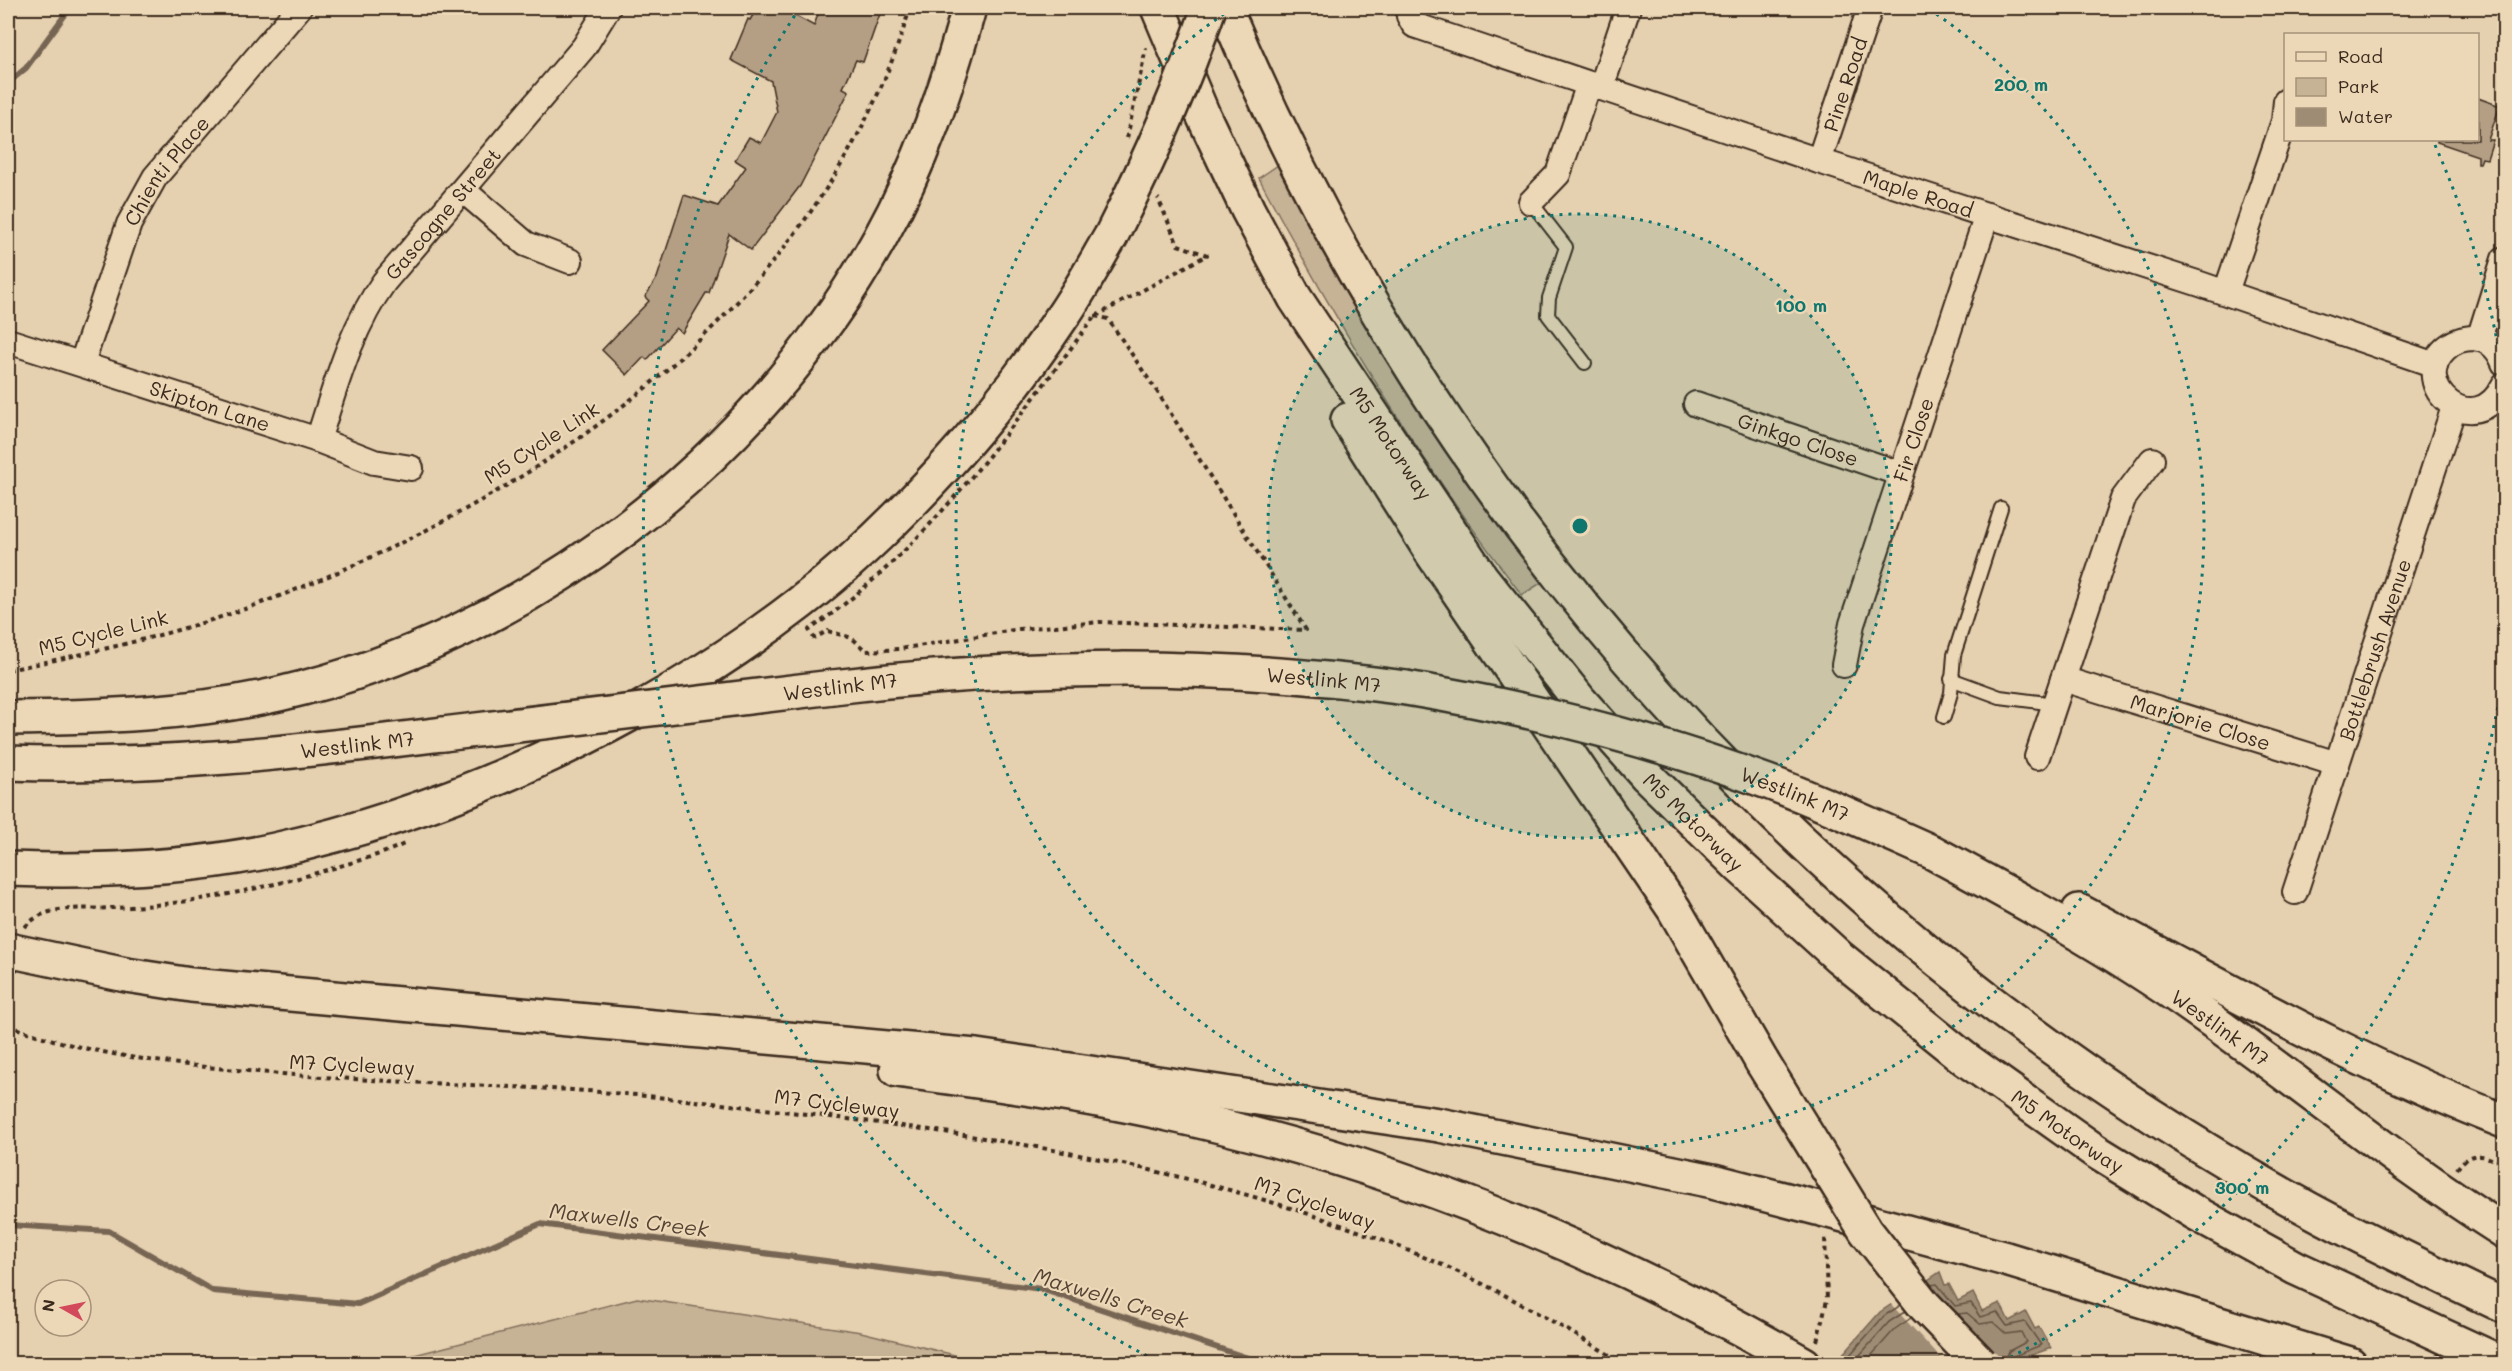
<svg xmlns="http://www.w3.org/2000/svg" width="2512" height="1371" font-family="Mali,sans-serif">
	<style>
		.green { fill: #c6b295; stroke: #806e5a; stroke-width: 1.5 }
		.water { fill: #9f8c74; stroke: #776552; stroke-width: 1.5 }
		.pier { fill: #e5d0b0 }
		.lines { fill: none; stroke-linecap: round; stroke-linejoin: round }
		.shore { stroke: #635140; stroke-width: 1.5 }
		.stream { stroke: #776552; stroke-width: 6 }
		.building { fill: #b49f85; stroke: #3b2a1e; stroke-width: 1.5 }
		.service-casing { stroke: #3b2a1e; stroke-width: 16 }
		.minor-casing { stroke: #3b2a1e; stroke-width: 28 }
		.motorway-casing { stroke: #3b2a1e; stroke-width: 38 }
		.path { stroke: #3b2a1e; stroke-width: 4; stroke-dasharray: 4.5 4.5; stroke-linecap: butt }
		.service { stroke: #ecd7b6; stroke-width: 12 }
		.minor { stroke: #ecd7b6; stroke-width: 24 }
		.motorway { stroke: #ecd7b6; stroke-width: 33 }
		.motorway-bridge-casing { stroke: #3b2a1e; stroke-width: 38; stroke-linecap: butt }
		.motorway-bridge { stroke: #ecd7b6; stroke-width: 33 }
		.ring { fill: none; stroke: #0f766e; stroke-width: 3; stroke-dasharray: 3 6 }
		.labels { text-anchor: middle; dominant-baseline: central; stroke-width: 4.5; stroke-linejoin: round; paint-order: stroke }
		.street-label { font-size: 20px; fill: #3b2a1e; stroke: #ecd7b6 }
		.water-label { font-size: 21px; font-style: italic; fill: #544234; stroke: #ecd7b6 }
		.centre { fill: #0f766e; stroke: #ecd7b6; stroke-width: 3 }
		.ring-label { font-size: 18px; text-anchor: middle; font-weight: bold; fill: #0f766e; stroke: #ecd7b6; stroke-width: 4.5; stroke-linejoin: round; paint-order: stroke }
	</style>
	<rect width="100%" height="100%" fill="#e5d0b0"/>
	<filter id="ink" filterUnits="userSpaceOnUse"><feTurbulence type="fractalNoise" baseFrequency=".0167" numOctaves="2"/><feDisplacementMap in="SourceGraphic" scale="12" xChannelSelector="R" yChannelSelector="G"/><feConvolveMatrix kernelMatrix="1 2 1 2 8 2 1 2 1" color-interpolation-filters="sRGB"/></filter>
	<g filter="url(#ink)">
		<g class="green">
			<path d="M1278 165 1353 302 1415 406 1541 583 1522 595C1421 464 1337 324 1259 178Z"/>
			<polygon points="637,1298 861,1332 987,1363 383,1363"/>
		</g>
		<polygon class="water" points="1940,1272 1945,1285 1949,1284 1958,1301 1973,1293 1982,1311 2000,1303 2009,1321 2026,1312 2035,1329 2039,1327 2051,1348 2010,1363 1834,1364 1880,1312"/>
		<polygon class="pier" points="1924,1279 1947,1306 2007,1363 1945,1363 1889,1302"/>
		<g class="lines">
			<g class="shore">
				<polyline points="1931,1285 1937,1284 1955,1306 1971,1303 1980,1317 1997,1312 2007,1326 2025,1322 2041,1345 2014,1356 2011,1364"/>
				<polyline points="1958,1314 1967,1313 1980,1324 1993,1322 2006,1334 2021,1332 2026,1342 2009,1351 2004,1364"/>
				<polyline points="1842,1364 1884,1316 1901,1305"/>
				<polyline points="1852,1364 1889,1322 1906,1311"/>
				<polyline points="1864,1364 1895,1329 1911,1318"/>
			</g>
			<g class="stream">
				<polyline points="8,83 26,68 70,8"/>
				<polyline points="8,1225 109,1231 213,1291 358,1304 540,1224 1041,1289 1266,1364"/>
			</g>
		</g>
		<g class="building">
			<polygon points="757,8 781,8 814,26 820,8 882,8 863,62 856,60 843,88 849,91 800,186 751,250 729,234 709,293 706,293 682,333 676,328 647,360 644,357 627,375 602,350 649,301 645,297 657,278 684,195 718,206 746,167 735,160 749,137 761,143 777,112 771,81 731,60 748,19 750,20"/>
			<polygon points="2478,98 2500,106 2488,140 2493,140 2487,159 2482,158 2480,163 2478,163 2478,156 2437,142 2437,140 2478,140"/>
		</g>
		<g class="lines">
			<g class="service-casing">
				<g id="service">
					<polyline points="1531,202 1566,247 1549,298 1548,315 1585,363"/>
					<polyline points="1951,679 2000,697 2055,704"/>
					<polyline points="1944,717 1951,693 1954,655 2001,508"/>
				</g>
			</g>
			<g class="minor-casing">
				<g id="minor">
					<path id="s1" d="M1408 8 1409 16 1414 25 1819 161 2200 284 2435 365"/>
					<polyline points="1601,88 1628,8"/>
					<path id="s2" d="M1819 161 1870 8"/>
					<polyline points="464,191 526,244 570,261"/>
					<polyline points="1531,202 1558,174 1589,84"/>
					<polyline points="2226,292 2284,121 2286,101"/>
					<polyline points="2479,339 2504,259"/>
					<path id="s3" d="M8 341 318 440 374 462 411 468"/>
					<path id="s4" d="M82 363 129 224 155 177 299 8"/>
					<path d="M2504 363C2499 350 2489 339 2474 338 2462 338 2454 341 2445 349 2407 385 2475 444 2504 385"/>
					<path id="s5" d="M1696 404 1901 474"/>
					<path id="s6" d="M318 440C336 385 350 330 384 282L584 47 608 8"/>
					<path id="s7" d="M1844 665 1852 624 1987 215"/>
					<path id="s8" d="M2063 679 2337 764"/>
					<polyline points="2037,757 2123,499 2152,460"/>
					<path id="s9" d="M2295 892 2454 407"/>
				</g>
			</g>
			<g class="motorway-casing">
				<g id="motorway">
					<path id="s10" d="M1158 8 1203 115 1248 210 1295 298 1481 577 1581 702 1647 776 1738 865 1839 957 1964 1058 2095 1151 2194 1212 2296 1268 2504 1364"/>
					<path d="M1225 8C1439 519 1817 938 2303 1206 2368 1242 2437 1274 2504 1306"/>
					<polyline points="1348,420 1432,553 1674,909 1762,1062"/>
					<path id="s11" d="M833 687C1028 664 1212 662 1406 688"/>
					<path d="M8 718C98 717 191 714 279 694 528 637 757 460 880 238 921 164 947 88 969 8"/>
					<path id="s12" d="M8 763C154 768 298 752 443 734"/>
					<path id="s13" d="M1932 852C2021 900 2111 949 2194 1008 2299 1081 2396 1163 2504 1231"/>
					<path d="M8 869C93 872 191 868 275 850 460 809 650 719 800 603 896 529 995 418 1062 317 1080 291 1095 263 1111 236"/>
					<path d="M2079 911C2219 985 2357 1064 2504 1121"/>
					<polyline points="8,950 126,975 191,985 976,1056 1439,1125 1713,1181 1829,1211 2006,1259 2350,1364"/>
					<path d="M897 1070C986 1082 1076 1094 1164 1113 1388 1161 1605 1250 1804 1364"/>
				</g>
			</g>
			<g class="path">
				<polyline points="1127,138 1146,48"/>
				<path d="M1095 316 1108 319 1158 393 1306 630 1100 622 1020 629 900 649 866 651 852 638 828 631 814 638 809 630C928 549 1010 429 1095 316Z"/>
				<polyline points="1096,316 1207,255 1178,245 1158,198"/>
				<path d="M8 670C94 652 181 633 264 602 542 497 821 306 910 8"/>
				<path d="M25 927C46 903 83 910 112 908 188 905 264 889 337 867 360 860 384 854 406 843"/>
				<path d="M8 1025C81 1053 160 1063 237 1070 349 1081 461 1084 572 1090 665 1096 756 1108 848 1119 1048 1144 1246 1180 1433 1261 1500 1289 1562 1327 1625 1364"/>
				<path d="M2457 1169C2471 1148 2484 1156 2504 1164"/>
				<polyline points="1817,1341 1827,1300 1825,1236"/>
			</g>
			<use href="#service" class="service"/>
			<use href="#minor" class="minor"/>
			<use href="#motorway" class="motorway"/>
			<g class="motorway-bridge-casing">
				<g id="motorway-bridge">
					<path d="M1111 236C1149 161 1182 87 1209 8"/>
					<path id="s14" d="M1406 688C1529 708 1651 739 1768 782 1824 803 1878 828 1932 852"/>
					<polyline points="443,734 833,687"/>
					<polyline points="1762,1062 1866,1231 1924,1305 1981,1364"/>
				</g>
			</g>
			<use href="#motorway-bridge" class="motorway-bridge"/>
		</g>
	</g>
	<circle cx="1580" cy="526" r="312" fill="#0f766e" fill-opacity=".12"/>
	<g class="ring">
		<circle cx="1580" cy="526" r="312"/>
		<path d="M1929 9A624 624 0 1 1 1231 9"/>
		<path d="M2504 672A936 936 0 0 1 2005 1360M1155 1360A936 936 0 0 1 799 9M2435 145A936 936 0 0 1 2504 380"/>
	</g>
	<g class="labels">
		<g class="street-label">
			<text stroke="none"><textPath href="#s2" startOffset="81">Pine Road</textPath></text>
			<text stroke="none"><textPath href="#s4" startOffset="212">Chienti Place</textPath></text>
			<text stroke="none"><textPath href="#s1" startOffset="550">Maple Road</textPath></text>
			<text stroke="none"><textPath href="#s6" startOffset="262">Gascogne Street</textPath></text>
			<text stroke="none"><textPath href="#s3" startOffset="212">Skipton Lane</textPath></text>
			<text stroke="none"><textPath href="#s5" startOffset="108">Ginkgo Close</textPath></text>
			<text stroke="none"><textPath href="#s7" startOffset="236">Fir Close</textPath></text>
			<text transform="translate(541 442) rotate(-33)">M5 Cycle Link</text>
			<text stroke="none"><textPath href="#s10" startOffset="495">M5 Motorway</textPath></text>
			<text transform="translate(103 632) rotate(-14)">M5 Cycle Link</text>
			<text stroke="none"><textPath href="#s9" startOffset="255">Bottlebrush Avenue</textPath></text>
			<text stroke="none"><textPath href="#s11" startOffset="492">Westlink M7</textPath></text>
			<text transform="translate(840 686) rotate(-7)">Westlink M7</text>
			<text stroke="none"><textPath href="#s8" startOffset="144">Marjorie Close</textPath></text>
			<text stroke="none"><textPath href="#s12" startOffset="350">Westlink M7</textPath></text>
			<text stroke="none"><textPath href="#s14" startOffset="404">Westlink M7</textPath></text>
			<text stroke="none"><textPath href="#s10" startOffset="981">M5 Motorway</textPath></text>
			<text stroke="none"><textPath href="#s13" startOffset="338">Westlink M7</textPath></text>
			<text transform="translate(352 1064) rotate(3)">M7 Cycleway</text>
			<text transform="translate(837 1103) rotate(7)">M7 Cycleway</text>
			<text stroke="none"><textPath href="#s10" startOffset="1467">M5 Motorway</textPath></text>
			<text transform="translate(1315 1202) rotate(19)">M7 Cycleway</text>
		</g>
		<g class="water-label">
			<text transform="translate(629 1219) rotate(7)">Maxwells Creek</text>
			<text transform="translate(1111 1297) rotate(17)">Maxwells Creek</text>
		</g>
	</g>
	<circle cx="1580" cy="526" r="9" class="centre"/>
	<g class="ring-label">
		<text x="2021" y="91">200 m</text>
		<text x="1801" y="312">100 m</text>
		<text x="2242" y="1194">300 m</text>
	</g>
	<rect width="2512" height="1371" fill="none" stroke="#ecd7b6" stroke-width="30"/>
	<rect x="15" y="15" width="2482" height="1341" fill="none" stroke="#3b2a1e" stroke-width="2" filter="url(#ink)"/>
	<rect x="2284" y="33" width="195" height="108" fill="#ecd7b6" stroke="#a59279" stroke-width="1.5"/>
	<rect x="2296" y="52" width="30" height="9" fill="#ecd7b6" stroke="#a59279" stroke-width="1.5"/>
	<text x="2338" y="63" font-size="18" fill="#3b2a1e">Road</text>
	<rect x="2296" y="78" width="30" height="18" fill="#c6b295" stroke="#a59279" stroke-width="1.5"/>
	<text x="2338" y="93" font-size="18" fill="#3b2a1e">Park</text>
	<rect x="2296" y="108" width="30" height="18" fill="#9f8c74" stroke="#a59279" stroke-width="1.5"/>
	<text x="2338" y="123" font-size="18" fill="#3b2a1e">Water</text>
	<g transform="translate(63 1308) rotate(279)"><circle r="28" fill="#ecd7b6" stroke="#a59279" stroke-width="1.5"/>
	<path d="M0-4.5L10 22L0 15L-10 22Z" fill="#d1495b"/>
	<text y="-9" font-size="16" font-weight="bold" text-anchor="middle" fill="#3b2a1e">N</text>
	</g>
</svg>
